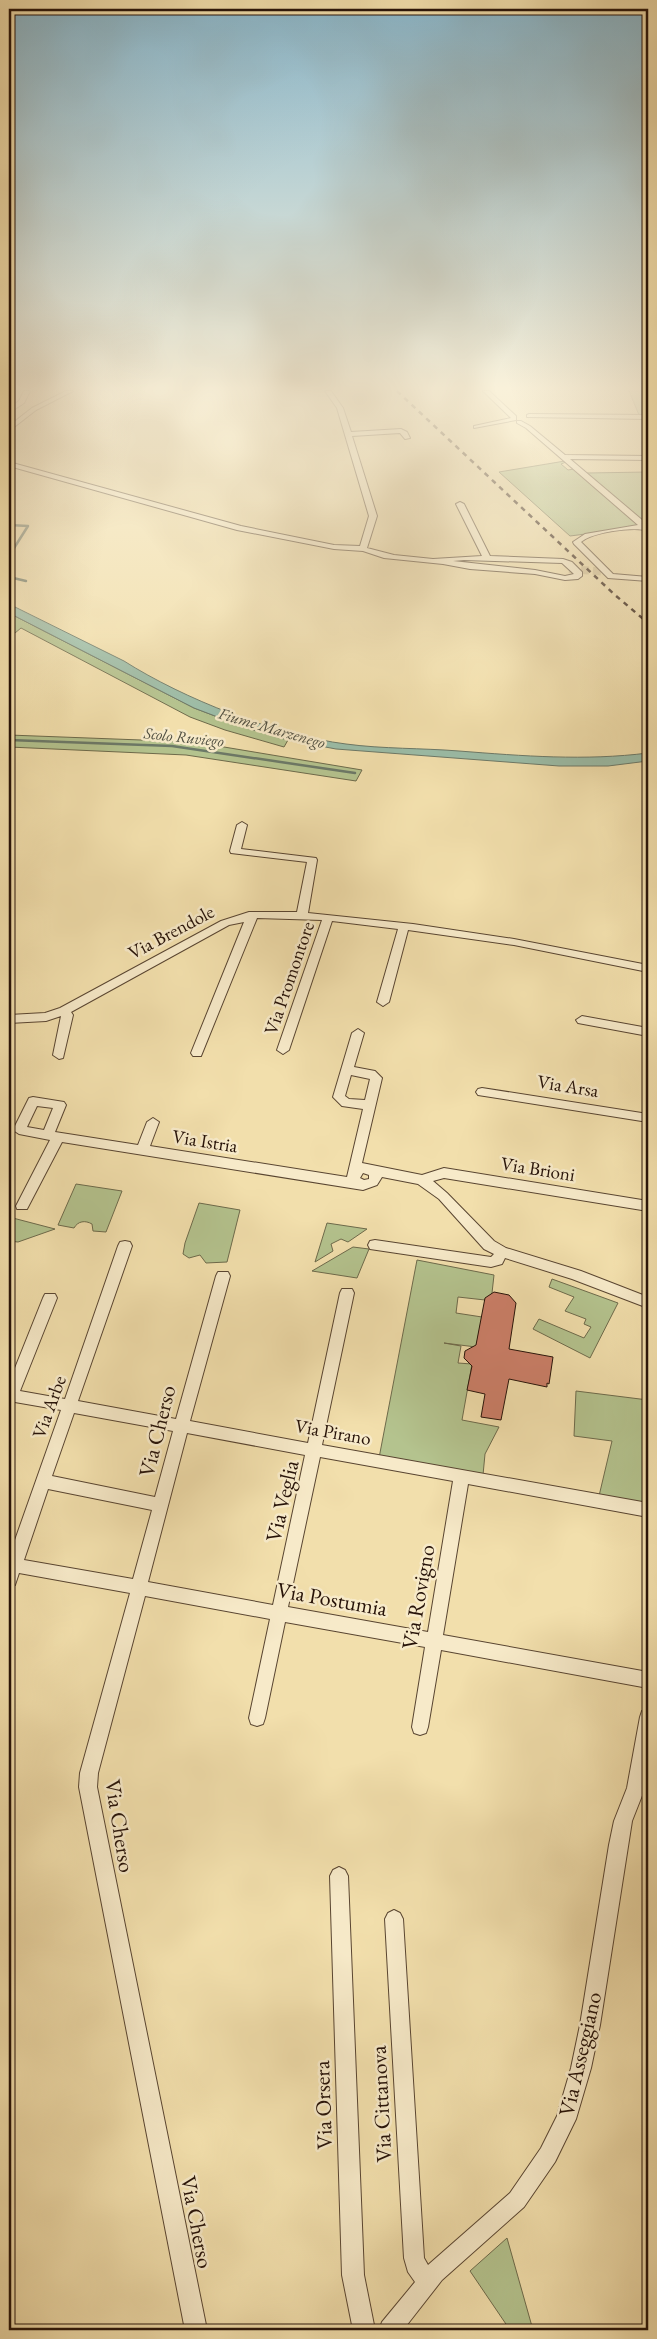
<svg xmlns="http://www.w3.org/2000/svg" width="657" height="2339" font-family="'EB Garamond',serif">
	<style>
		.green { fill: #b4c38e; stroke: #6d6a4b }
		.water { fill: #9bbda8; stroke: #6c7968 }
		.lines { fill: none; stroke-linecap: round; stroke-linejoin: round }
		.stream { stroke: #6c7968; stroke-width: 2.5 }
		.building { fill: #cc7f69; stroke: #261208 }
		.minor-tunnel { stroke: #d3c093; stroke-width: 8; stroke-dasharray: 8 4; stroke-linecap: butt }
		.minor-casing { stroke: #594531; stroke-width: 2 }
		.minor { fill: #f7eac9; fill-rule: evenodd }
		.rail { stroke: #261208; stroke-width: 2.5; stroke-dasharray: 5 5; stroke-linecap: butt }
		.labels { text-anchor: middle; dominant-baseline: central; stroke-width: 5; stroke-linejoin: round; paint-order: stroke }
		.far-water-label { font-size: 16px; font-style: italic; fill: #4f4e40; stroke: #f7eac9 }
		.street-label { font-size: 19px; fill: #261208; stroke: #f7eac9 }
		.near-street-label { font-size: 22px; fill: #261208; stroke: #f7eac9 }
	</style>
	<rect width="100%" height="100%" fill="#f2dfac"/>
	<filter id="stains"><feTurbulence type="fractalNoise" baseFrequency=".004" numOctaves="4"/><feColorMatrix values="0 0 0 0 .2 0 0 0 0 .09 0 0 0 0 .02 0 0 0 .5 -.17"/></filter>
	<radialGradient id="worn" r=".72"><stop offset=".6" stop-color="#630" stop-opacity="0"/><stop offset="1" stop-color="#630" stop-opacity=".3"/></radialGradient>
	<g class="green">
		<polygon points="629,391 643,391 645,393 642,393 648,405 648,410 645,412 644,415 639,415"/>
		<polygon points="565,461 566,462 561,464 568,470 574,469 640,527 570,536 499,472"/>
		<polygon points="648,472 648,525 587,473"/>
		<polygon points="9,613 194,708 244,727 288,740 284,747 225,730 190,717 21,628 9,638"/>
		<polygon points="9,735 194,742 362,770 356,781 186,755 9,747"/>
		<path d="M76 1184 122 1191 106 1232 93 1231 92 1224C85 1220 78 1221 74 1228L58 1225Z"/>
		<polygon points="199,1203 240,1210 227,1262 206,1263 200,1255 189,1258 183,1254 185,1243"/>
		<polygon points="9,1217 55,1229 18,1242 9,1241"/>
		<polygon points="327,1223 367,1229 348,1242 341,1239 331,1244 333,1251 315,1262"/>
		<polygon points="353,1247 369,1249 357,1278 312,1271"/>
		<polygon points="417,1260 494,1275 492,1293 485,1300 458,1297 456,1313 482,1317 476,1347 444,1343 461,1346 458,1363 472,1364 462,1420 499,1427 485,1454 483,1475 379,1458"/>
		<polygon points="552,1279 618,1303 590,1358 533,1329 539,1319 584,1338 591,1327 584,1324 586,1319 565,1311 574,1297 549,1287"/>
		<polygon points="576,1391 648,1400 648,1503 599,1496 612,1441 574,1436"/>
		<polygon points="507,2238 533,2330 510,2330 470,2271"/>
	</g>
	<path class="water" d="M9 604 124 661C184 699 275 735 346 744 383 749 422 748 459 751 523 756 585 761 648 753V761L608 766H559L336 749 288 740 244 727 194 708 9 613Z"/>
	<g class="lines">
		<g class="stream">
			<polyline points="9,525 28,526 9,556"/>
			<polyline points="9,577 26,581"/>
			<polyline points="9,740 172,746 355,773"/>
		</g>
	</g>
	<polygon class="building" points="494,1292 509,1295 516,1303 509,1349 553,1357 549,1384 547,1383 547,1387 509,1379 501,1420 481,1417 485,1394 467,1390 472,1366 464,1358 465,1351 476,1345 485,1298"/>
	<g class="lines">
		<polyline class="minor-tunnel" points="569,569 609,572"/>
		<g class="minor-casing">
			<g id="minor">
				<polygon points="24,391 30,391 24,403 9,413 9,408 19,401"/>
				<polygon points="66,391 73,391 36,410 9,431 9,426 32,408"/>
				<path d="M325 391H331L343 408 351 432 401 429 407 432 410 438 405 439 400 433 352 436 377 516 367 548 394 555 433 559 482 556 456 504 460 502 464 504 490 556 563 559 572 562 582 572V576L578 579 565 580 535 574 470 569 443 564 384 558 363 551 334 549 237 530 9 466V462L241 526 334 545 360 546 369 516 337 408ZM464 560 562 563 574 574 565 576 535 570 453 561Z"/>
				<polygon points="483,391 489,391 516,416 516,420 474,428 474,426 511,418"/>
				<polygon points="643,391 648,391 648,395"/>
				<polygon points="529,414 648,415 648,419 527,417 527,415"/>
				<path d="M517 421H521L530 426 565 455 648 456V460L570 459 648 525V531C635 526 593 532 581 542L613 574 648 577V581L608 578 574 544 573 542 585 534 638 525 526 428 517 423Z"/>
				<polygon points="242,822 247,825 241,849 316,858 317,860 308,913 413,924 514,939 648,965 648,972 514,945 408,930 389,1002 383,1006 377,1002 398,929 332,921 289,1050 283,1054 277,1050 322,920 257,918 201,1056 193,1056 191,1053 244,922 229,925 71,1012 73,1015 63,1058 59,1059 53,1055 61,1016 46,1021 9,1023 9,1015 45,1013 60,1008 221,921 249,912 297,912 307,862 231,853 230,851 237,825"/>
				<polygon points="582,1016 648,1028 648,1036 578,1023 576,1020"/>
				<path d="M358 1029 364 1033 354 1067 375 1071 382 1078 362 1163 422 1175 444 1168 648 1201V1211L444 1178 433 1181 447 1193 494 1241 506 1248 581 1271 648 1297V1308L572 1279 505 1258 502 1264 491 1267 370 1249 368 1245 370 1241 375 1240 491 1257 494 1254 484 1249 439 1199 418 1184 382 1177 377 1185 363 1190 62 1142 27 1209H17L16 1206 50 1140 19 1134 13 1130 29 1098 33 1097 64 1102 66 1105 55 1132 138 1145 147 1122 153 1118 159 1122 150 1146 347 1177 363 1109 342 1106 333 1097 352 1033ZM351 1075 370 1079 365 1100 349 1099 345 1096ZM37 1106 53 1108 44 1130 27 1127ZM363 1173 369 1175V1179L364 1180 360 1178Z"/>
				<polygon points="482,1088 648,1114 648,1122 478,1095 476,1092 478,1089"/>
				<path d="M125 1241 130 1242 132 1246 78 1401 176 1419 216 1276 218 1272H228L230 1276 190 1421 308 1443 340 1293 342 1289H352L354 1293 322 1445 648 1503V1517L468 1484 443 1635 648 1672V1688L441 1650 428 1727 426 1733 420 1735 414 1733 412 1727 425 1647 285 1622 265 1718 263 1724 257 1726 251 1724 249 1718 270 1619 145 1596 98 1773 97 1787 207 2330H185L79 1787 80 1773 130 1593 19 1573 15 1585 9 1587V1557L61 1410 9 1401V1383L43 1298 45 1294H55L57 1298 20 1391 65 1399 118 1246 120 1242ZM74 1413 173 1431 155 1497 52 1476ZM187 1433 305 1455 273 1605 148 1582ZM320 1457 453 1481 428 1632 288 1607ZM48 1489 152 1510 133 1579 24 1560Z"/>
				<polygon points="648,1709 648,1766 645,1788 632,1821 600,2025 591,2068 576,2119 555,2162 524,2207 442,2280 403,2330 379,2330 382,2322 415,2282 408,2272 404,2258 385,1919 388,1913 394,1910 400,1913 403,1919 424,2258 428,2265 510,2193 541,2148 557,2116 571,2068 580,2025 609,1845 614,1821 627,1788 640,1717 642,1711"/>
				<polygon points="339,1867 345,1870 348,1876 364,2275 375,2330 353,2330 342,2275 330,1876 333,1870"/>
			</g>
		</g>
		<use href="#minor" class="minor"/>
		<polyline class="rail" points="397,391 615,595 648,623"/>
	</g>
	<linearGradient id="sky" x2="0" y2="1"><stop stop-color="#89b8ce"/><stop offset="0.54" stop-color="#f9f1da"/><stop offset="1" stop-color="#f9f1da" stop-opacity="0"/></linearGradient>
	<rect width="657" height="718" fill="url(#sky)"/>
	<g class="labels">
		<g class="far-water-label">
			<text transform="translate(272 728) rotate(16)">Fiume Marzenego</text>
			<text transform="translate(184 737) rotate(6)">Scolo Ruviego</text>
		</g>
		<g class="street-label">
			<text transform="translate(171 932) rotate(-28)">Via Brendole</text>
			<text transform="translate(289 978) rotate(-71)">Via Promontore</text>
			<text transform="translate(568 1086) rotate(9)">Via Arsa</text>
			<text transform="translate(205 1141) rotate(9)">Via Istria</text>
			<text transform="translate(538 1169) rotate(9)">Via Brioni</text>
			<text transform="translate(49 1407) rotate(-70)">Via Arbe</text>
			<text transform="translate(333 1432) rotate(10)">Via Pirano</text>
		</g>
		<g class="near-street-label">
			<text transform="translate(157 1431) rotate(-76)">Via Cherso</text>
			<text transform="translate(282 1501) rotate(-77)">Via Veglia</text>
			<text transform="translate(418 1597) rotate(-80)">Via Rovigno</text>
			<text transform="translate(332 1599) rotate(10)">Via Postumia</text>
			<text transform="translate(120 1826) rotate(81)">Via Cherso</text>
			<text transform="translate(580 2054) rotate(-77)">Via Asseggiano</text>
			<text transform="translate(381 2104) rotate(-93)">Via Cittanova</text>
			<text transform="translate(323 2105) rotate(-92)">Via Orsera</text>
			<text transform="translate(197 2222) rotate(79)">Via Cherso</text>
		</g>
	</g>
	<rect width="657" height="2339" fill="none" stroke="#f2dfac" stroke-width="30"/>
	<rect x="10" y="10" width="637" height="2319" fill="none" stroke="#261208" stroke-width="2.5"/>
	<rect x="15" y="15" width="627" height="2309" fill="none" stroke="#261208"/>
	<rect width="100%" height="100%" filter="url(#stains)"/>
	<rect width="100%" height="100%" fill="url(#worn)"/>
</svg>
